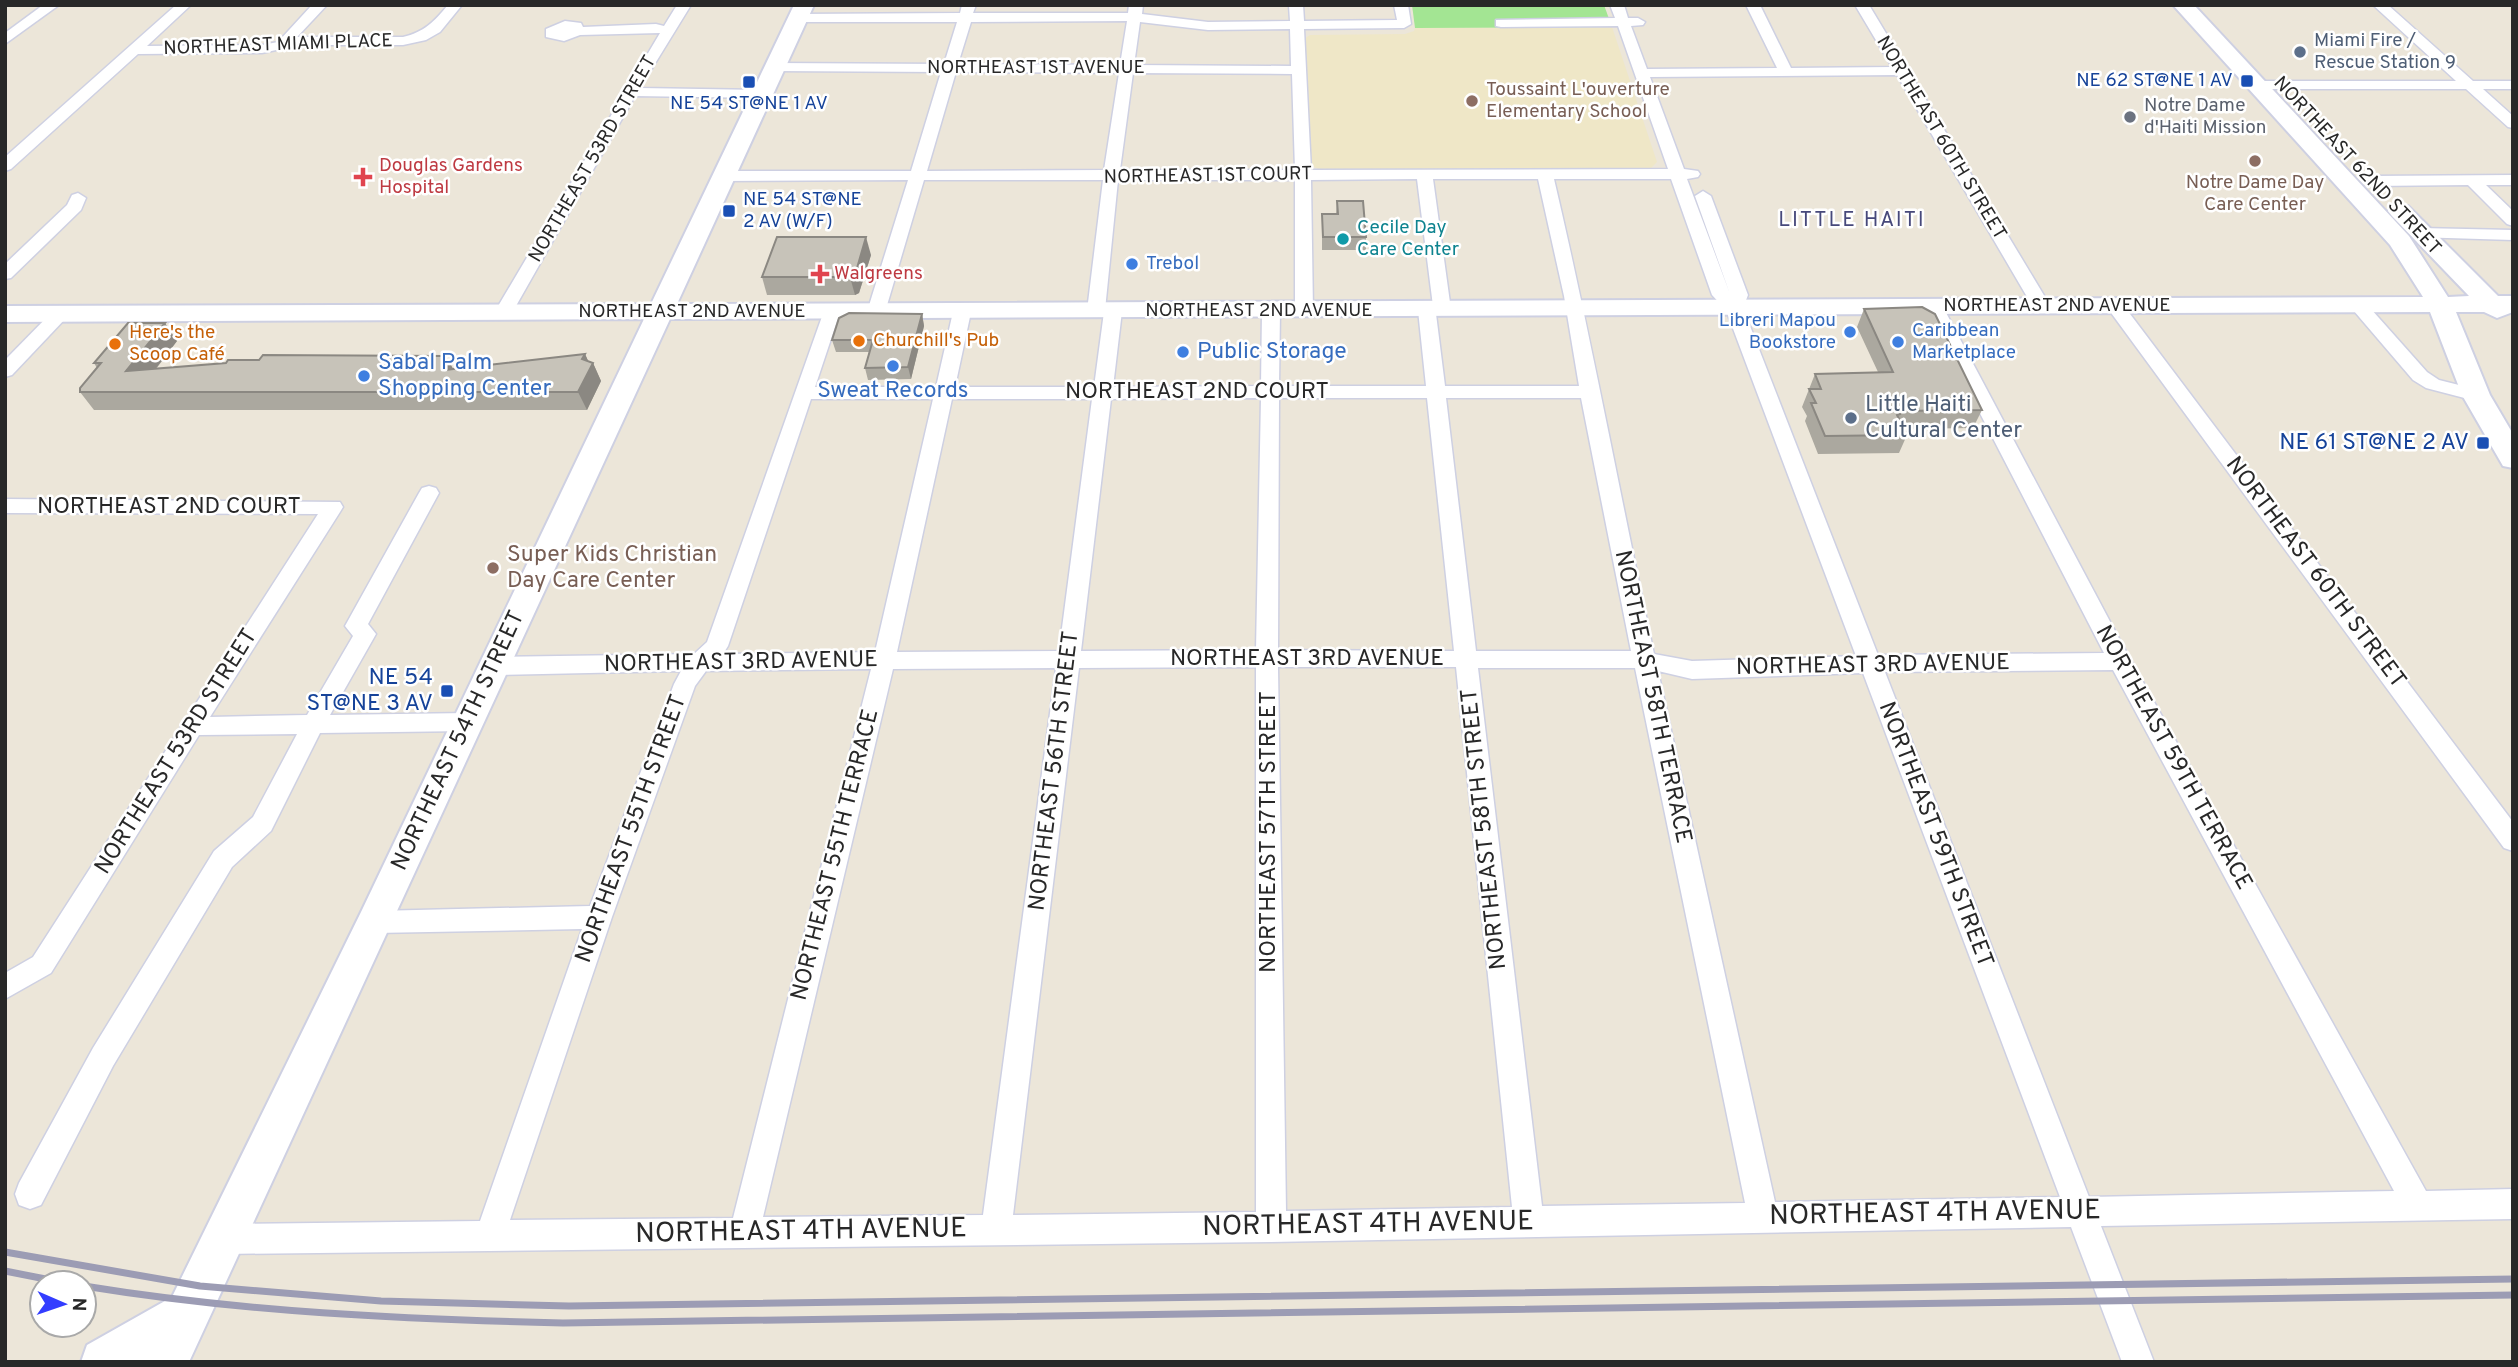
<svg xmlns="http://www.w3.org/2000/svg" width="2518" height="1367" font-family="Overpass,sans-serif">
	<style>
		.education { fill: #efe7c7 }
		.green { fill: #a3e593 }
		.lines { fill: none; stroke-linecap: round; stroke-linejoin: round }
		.minor-casing { stroke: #ced0e2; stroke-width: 3 }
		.secondary-casing { stroke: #ced0e2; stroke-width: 4 }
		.minor { fill: #fff; fill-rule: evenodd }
		.secondary { fill: #fff; fill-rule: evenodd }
		.rail { stroke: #9c9cb4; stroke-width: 7 }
		.wall { fill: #aba89f }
		.shaded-wall { fill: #8b8882 }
		.building { fill: #c7c3b9; stroke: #8b8882; stroke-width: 2 }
		.service-dot { fill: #5c6f8a; stroke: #fff; stroke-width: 2.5 }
		.transit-dot { fill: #1a4fb4; stroke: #fff; stroke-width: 2.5 }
		.education-dot { fill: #8d6e63; stroke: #fff; stroke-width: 2.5 }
		.worship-dot { fill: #6b7280; stroke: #fff; stroke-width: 2.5 }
		.health-dot { fill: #e0444e; stroke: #fff; stroke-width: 2.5 }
		.culture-dot { fill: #0f9aa8; stroke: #fff; stroke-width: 2.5 }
		.shop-dot { fill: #3f7fe0; stroke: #fff; stroke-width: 2.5 }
		.food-dot { fill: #e8710a; stroke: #fff; stroke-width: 2.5 }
		.labels { text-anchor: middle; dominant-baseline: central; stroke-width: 5; stroke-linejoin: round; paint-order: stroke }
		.far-service-label { font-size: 19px; fill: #4e5e75; stroke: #fff; text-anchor: start }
		.far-street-label { font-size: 19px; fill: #282828; stroke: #fff }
		.far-transit-label { font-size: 19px; fill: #164399; stroke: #fff; text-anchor: end }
		.far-education-label { font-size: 19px; fill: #785e54; stroke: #fff; text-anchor: start }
		.far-worship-label { font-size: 19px; fill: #5b616d; stroke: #fff; text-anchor: start }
		.far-health-label { font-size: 19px; fill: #be3a42; stroke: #fff; text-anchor: start }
		.far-culture-label { font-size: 19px; fill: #0d838f; stroke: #fff; text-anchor: start }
		.far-shop-label { font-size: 19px; fill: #366cbe; stroke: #fff; text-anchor: start }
		.far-food-label { font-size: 19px; fill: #c56008; stroke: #fff; text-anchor: start }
		.far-neighbourhood-label { font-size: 21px; letter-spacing: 2px; fill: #47497b; stroke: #fff }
		.shop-label { font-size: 23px; fill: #366cbe; stroke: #fff; text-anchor: start }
		.street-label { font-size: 23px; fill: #282828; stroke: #fff }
		.service-label { font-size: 23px; fill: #4e5e75; stroke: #fff; text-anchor: start }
		.transit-label { font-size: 23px; fill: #164399; stroke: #fff; text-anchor: end }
		.education-label { font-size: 23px; fill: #785e54; stroke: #fff; text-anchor: start }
		.near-street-label { font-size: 28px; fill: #282828; stroke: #fff }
	</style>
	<rect width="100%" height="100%" fill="#ece6d9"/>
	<polygon class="education" points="1612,27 1657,162 1651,168 1323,171 1310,165 1304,39 1310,35 1405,34 1414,31 1415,28"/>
	<polygon class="green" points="1412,5 1604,5 1612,27 1415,28"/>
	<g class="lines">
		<g class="minor-casing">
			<g id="minor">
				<polygon points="43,5 59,5 5,44 5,33"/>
				<path d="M176 5H191L147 46 262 45 278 42 312 5H327L297 37H403C424 32 434 22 448 5H462L440 32 426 40 403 45H300L262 53 138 54 11 169 5 171V157Z"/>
				<polygon points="677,5 691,5 640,88 762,90 769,94 762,98 635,96 512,313 509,317 497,317 494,313 660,33 580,35 564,41 546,37 546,29 565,21 581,23 583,27 656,24 664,26"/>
				<path d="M962 5H976L973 13H1128L1129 5H1143L1142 14 1208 22 1290 21 1289 5H1303L1304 21 1397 20 1394 5H1408L1411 24 1404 28 1304 29 1311 170 1668 169 1618 26 1501 27 1496 26V20L1615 18 1610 5H1624L1628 18H1638L1645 22 1643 25 1631 26 1647 69 1777 68 1746 5H1760L1791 68 1892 67 1855 5H1869L2051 307 2048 311H2036L2033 307 1897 75 1650 77 1684 169 1698 171 1700 174 1698 177 1687 179 1730 294 1695 196 1703 191 1711 196 1748 295 1743 308 1878 655 2104 653 1925 307 1934 302 1943 307 2123 646 2426 1191 2513 1189V1219L2101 1226 2154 1362H2122L2071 1227 1271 1242 223 1254 212 1250 208 1239 212 1228 223 1224 480 1221 582 929 375 933 366 930 362 922 366 914 375 911 590 906 674 684 681 671 494 675 486 672 483 666 486 660 494 657 694 654 707 642 825 308H837L840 312 815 387H936L953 312 962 307 971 312 955 387H1094L1104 312 1096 316 1087 311 1103 180H924L885 312 876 317 867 312 908 180 723 181 715 176 723 171H911L941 72 774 71 767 67 774 63 944 64 957 22H798L791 18 798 14 960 13ZM1127 21 1120 65 958 64 971 22ZM1140 22 1208 30 1290 29 1291 66 1134 65ZM956 72 1119 73 1104 170 927 171ZM1133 73 1292 74 1295 170H1120ZM1417 179 1433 306H1421L1418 310 1426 386H1279L1280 311 1271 306 1262 311 1261 386 1113 387 1122 311 1113 306 1105 310 1118 180H1295V311L1304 316 1313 311 1311 180ZM1433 179H1538L1564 296 1579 386H1445L1436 314H1448L1451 310ZM1554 179H1671L1712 295 1726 310 1856 656 1692 661 1654 654C1620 495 1591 336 1554 179ZM1261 398 1256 650 1081 651 1111 399ZM1279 398H1427L1454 651 1278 650ZM1446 398H1581L1631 651H1476ZM811 399H933L875 652 723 654 728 646ZM952 399H1092L1059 651 897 652ZM1256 667V1212L1013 1215 1079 668ZM1278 667H1456L1512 1207 1286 1211ZM1056 668 983 1215 763 1217 893 669ZM1478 668H1635L1745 1203 1542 1206ZM871 669 733 1218 510 1220 612 917 695 686 706 671ZM2113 670 2394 1191 2089 1197 1885 672ZM1658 671 1692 679 1863 673 2060 1197 1775 1202Z"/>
				<polygon points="2373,5 2388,5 2473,81 2513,81 2513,89 2483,89 2513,116 2513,128 2508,127 2466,89 2258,89 2251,85 2258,81 2456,81"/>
				<polygon points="2513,175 2513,185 2486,185 2513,211 2513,226 2507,224 2468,185 2372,186 2364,181 2372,176"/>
				<polygon points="78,193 86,198 81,210 11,278 5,279 5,264 67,205 72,195"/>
				<polygon points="2420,228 2513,230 2513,240 2414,237 2412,233"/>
				<polygon points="2357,299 2363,300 2427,372 2439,380 2483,391 2485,395 2483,399 2476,401 2426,388 2413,380 2348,304"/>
				<polygon points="2115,301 2121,302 2513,822 2513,851 2504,848 2109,310 2106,306 2109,302"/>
				<polygon points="60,309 66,310 69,314 66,318 12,375 5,377 5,360 54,310"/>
				<polygon points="429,486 436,488 439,493 368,624 376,634 330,715 468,713 476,716 480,722 476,728 468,731 320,733 271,831 232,867 113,1066 41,1205 30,1209 19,1205 15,1194 19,1183 93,1048 214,851 253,817 297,734 199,735 51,973 5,999 5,973 33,957 318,514 5,513 5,499 340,502 343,507 340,512 210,717 307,715 353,636 345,626 419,493 422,488"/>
			</g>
		</g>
		<g class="secondary-casing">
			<polygon id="secondary" points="794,5 814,5 677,304 2423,297 2390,245 2173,5 2194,5 2409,236 2448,297 2469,296 2392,216 2388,211 2392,206 2408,206 2498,296 2513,296 2513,312 2497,318 2484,312 2456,312 2490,395 2513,434 2513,468 2503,466 2462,395 2430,312 670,319 189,1362 81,1362 87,1345 172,1297 362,910 644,319 5,322 5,306 651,304"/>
		</g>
		<use href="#minor" class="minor"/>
		<use href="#secondary" class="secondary"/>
		<g class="rail">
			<polyline points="5,1252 200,1286 381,1301 569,1306 2513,1279"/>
			<polyline points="5,1271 66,1283"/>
			<path d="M84 1286C243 1312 402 1319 563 1323L2513 1295"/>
		</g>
	</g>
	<g class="wall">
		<polygon points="1337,201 1366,237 1366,250 1322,250 1322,214 1336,214"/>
		<polygon points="871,255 859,293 855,295 767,295 762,277"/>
		<polygon points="1864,309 1982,410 1973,428 1904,429 1907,435 1899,453 1818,454 1805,421 1807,416 1802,407 1815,374 1878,372 1857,327"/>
		<polygon points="922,314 924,326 911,379 868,380 865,368 869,352 836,352 832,340"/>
		<polygon points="177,341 156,369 454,369 585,354 588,361 593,363 601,381 587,410 94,410 80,392 97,368 94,363"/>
	</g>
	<g class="shaded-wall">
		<polygon points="866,237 871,255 859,293 855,295 850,277"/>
		<polygon points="922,314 924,326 911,379 908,367"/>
		<polygon points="165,323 177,341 140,389 126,371"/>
		<polygon points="585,354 591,367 593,363 601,381 587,410 578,392 582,359"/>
		<polygon points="446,356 456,374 444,370"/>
	</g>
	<g class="building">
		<polygon points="1337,201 1363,201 1366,237 1323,237 1322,214 1338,214"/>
		<polygon points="777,237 866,237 855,275 850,277 762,277"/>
		<polygon points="1922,307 1935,314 1982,410 1899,411 1900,414 1897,415 1907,435 1825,436 1811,403 1816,403 1809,389 1821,389 1815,374 1893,372 1864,309"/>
		<polygon points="849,313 922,314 908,367 865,368 873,340 832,340 839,318"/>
		<polygon points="128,323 165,323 126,371 226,363 228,360 259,360 263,355 446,356 444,370 585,354 582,359 593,363 578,392 80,392 80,388 101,363 94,363"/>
	</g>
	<g class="service-dot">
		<circle cx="2300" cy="52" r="7"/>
		<circle cx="1851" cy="418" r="7"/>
	</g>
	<g class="transit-dot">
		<rect x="2240" y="74" width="14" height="14" rx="3.5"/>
		<rect x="742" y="75" width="14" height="14" rx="3.5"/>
		<rect x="722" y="204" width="14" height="14" rx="3.5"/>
		<rect x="2476" y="436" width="14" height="14" rx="3.5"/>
		<rect x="440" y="684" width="14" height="14" rx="3.5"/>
	</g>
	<g class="education-dot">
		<circle cx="1472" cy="101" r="7"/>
		<circle cx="2255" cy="161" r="7"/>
		<circle cx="493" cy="568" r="7"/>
	</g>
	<circle class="worship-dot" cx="2130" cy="117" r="7"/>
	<g class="health-dot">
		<path d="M359.5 166.5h7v7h7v7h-7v7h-7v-7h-7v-7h7z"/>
		<path d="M816.5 263.5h7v7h7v7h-7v7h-7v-7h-7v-7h7z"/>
	</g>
	<circle class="culture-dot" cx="1343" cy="239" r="7"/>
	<g class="shop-dot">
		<circle cx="1132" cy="264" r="7"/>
		<circle cx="1850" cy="332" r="7"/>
		<circle cx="1898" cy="342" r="7"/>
		<circle cx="1183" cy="352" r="7"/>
		<circle cx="893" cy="366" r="7"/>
		<circle cx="364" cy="376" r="7"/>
	</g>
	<g class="food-dot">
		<circle cx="859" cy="341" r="7"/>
		<circle cx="115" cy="344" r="7"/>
	</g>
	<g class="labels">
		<g class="far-service-label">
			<text x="2314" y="41">Miami Fire /<tspan x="2314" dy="22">Rescue Station 9</tspan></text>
		</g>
		<g class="far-street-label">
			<text transform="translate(278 45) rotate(-2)">NORTHEAST MIAMI PLACE</text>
			<text x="1036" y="68">NORTHEAST 1ST AVENUE</text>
			<text transform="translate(1941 138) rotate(59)">NORTHEAST 60TH STREET</text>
			<text transform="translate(593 159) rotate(-60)">NORTHEAST 53RD STREET</text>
			<text transform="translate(2357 166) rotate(47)">NORTHEAST 62ND STREET</text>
			<text transform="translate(1208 176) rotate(-1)">NORTHEAST 1ST COURT</text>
			<text x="2057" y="306">NORTHEAST 2ND AVENUE</text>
			<text x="1259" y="311">NORTHEAST 2ND AVENUE</text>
			<text x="692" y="312">NORTHEAST 2ND AVENUE</text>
		</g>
		<g class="far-transit-label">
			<text x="2233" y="81">NE 62 ST@NE 1 AV</text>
			<text x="749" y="104" text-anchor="middle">NE 54 ST@NE 1 AV</text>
			<text x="743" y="200" text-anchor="start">NE 54 ST@NE<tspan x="743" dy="22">2 AV (W/F)</tspan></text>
		</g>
		<g class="far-education-label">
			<text x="1486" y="90">Toussaint L'ouverture<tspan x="1486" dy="22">Elementary School</tspan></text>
			<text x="2255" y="183" text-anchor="middle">Notre Dame Day<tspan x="2255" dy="22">Care Center</tspan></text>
		</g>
		<g class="far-worship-label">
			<text x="2144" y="106">Notre Dame<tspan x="2144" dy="22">d'Haiti Mission</tspan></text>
		</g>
		<g class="far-health-label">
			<text x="379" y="166">Douglas Gardens<tspan x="379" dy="22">Hospital</tspan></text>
			<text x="834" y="274">Walgreens</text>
		</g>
		<g class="far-culture-label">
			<text x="1357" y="228">Cecile Day<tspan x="1357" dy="22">Care Center</tspan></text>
		</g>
		<g class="far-shop-label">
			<text x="1146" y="264">Trebol</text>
			<text x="1836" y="321" text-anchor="end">Libreri Mapou<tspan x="1836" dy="22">Bookstore</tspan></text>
			<text x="1912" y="331">Caribbean<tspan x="1912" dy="22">Marketplace</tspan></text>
		</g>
		<g class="far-food-label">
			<text x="129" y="333">Here's the<tspan x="129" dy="22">Scoop Café</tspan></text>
			<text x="873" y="341">Churchill's Pub</text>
		</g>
		<g class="far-neighbourhood-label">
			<text x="1852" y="220">LITTLE HAITI</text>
		</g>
		<g class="shop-label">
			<text x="1197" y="352">Public Storage</text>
			<text x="378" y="363">Sabal Palm<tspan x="378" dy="26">Shopping Center</tspan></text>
			<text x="893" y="391" text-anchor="middle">Sweat Records</text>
		</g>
		<g class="street-label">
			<text x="1197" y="392">NORTHEAST 2ND COURT</text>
			<text x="169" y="507">NORTHEAST 2ND COURT</text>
			<text transform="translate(2315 573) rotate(53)">NORTHEAST 60TH STREET</text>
			<text x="1307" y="659">NORTHEAST 3RD AVENUE</text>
			<text transform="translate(741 663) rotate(-1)">NORTHEAST 3RD AVENUE</text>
			<text transform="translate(1873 666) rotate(-1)">NORTHEAST 3RD AVENUE</text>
			<text transform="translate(1652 697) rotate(78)">NORTHEAST 58TH TERRACE</text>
			<text transform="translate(459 741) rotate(-65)">NORTHEAST 54TH STREET</text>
			<text transform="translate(177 752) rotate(-58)">NORTHEAST 53RD STREET</text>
			<text transform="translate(2173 758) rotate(61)">NORTHEAST 59TH TERRACE</text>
			<text transform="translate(1055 771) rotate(-83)">NORTHEAST 56TH STREET</text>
			<text transform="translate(632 829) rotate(-70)">NORTHEAST 55TH STREET</text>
			<text transform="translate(1485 829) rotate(-96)">NORTHEAST 58TH STREET</text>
			<text transform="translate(1269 832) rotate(-90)">NORTHEAST 57TH STREET</text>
			<text transform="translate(1935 835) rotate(69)">NORTHEAST 59TH STREET</text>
			<text transform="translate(836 855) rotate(-76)">NORTHEAST 55TH TERRACE</text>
		</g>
		<g class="service-label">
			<text x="1865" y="405">Little Haiti<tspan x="1865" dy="26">Cultural Center</tspan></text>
		</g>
		<g class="transit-label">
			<text x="2469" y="443">NE 61 ST@NE 2 AV</text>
			<text x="433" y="678">NE 54<tspan x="433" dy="26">ST@NE 3 AV</tspan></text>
		</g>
		<g class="education-label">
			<text x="507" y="555">Super Kids Christian<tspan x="507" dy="26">Day Care Center</tspan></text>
		</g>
		<g class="near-street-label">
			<text transform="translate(1935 1214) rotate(-1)">NORTHEAST 4TH AVENUE</text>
			<text transform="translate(1368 1225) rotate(-1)">NORTHEAST 4TH AVENUE</text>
			<text transform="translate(801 1232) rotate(-1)">NORTHEAST 4TH AVENUE</text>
		</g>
	</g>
	<rect width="2518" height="1367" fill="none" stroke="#282828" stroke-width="14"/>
	<g transform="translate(63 1304) rotate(92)"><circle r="33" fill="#ffffff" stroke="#a9a9a9" stroke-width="2"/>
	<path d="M0-5L12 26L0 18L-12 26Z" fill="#333dff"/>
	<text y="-10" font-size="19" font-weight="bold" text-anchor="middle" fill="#282828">N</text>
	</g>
</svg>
